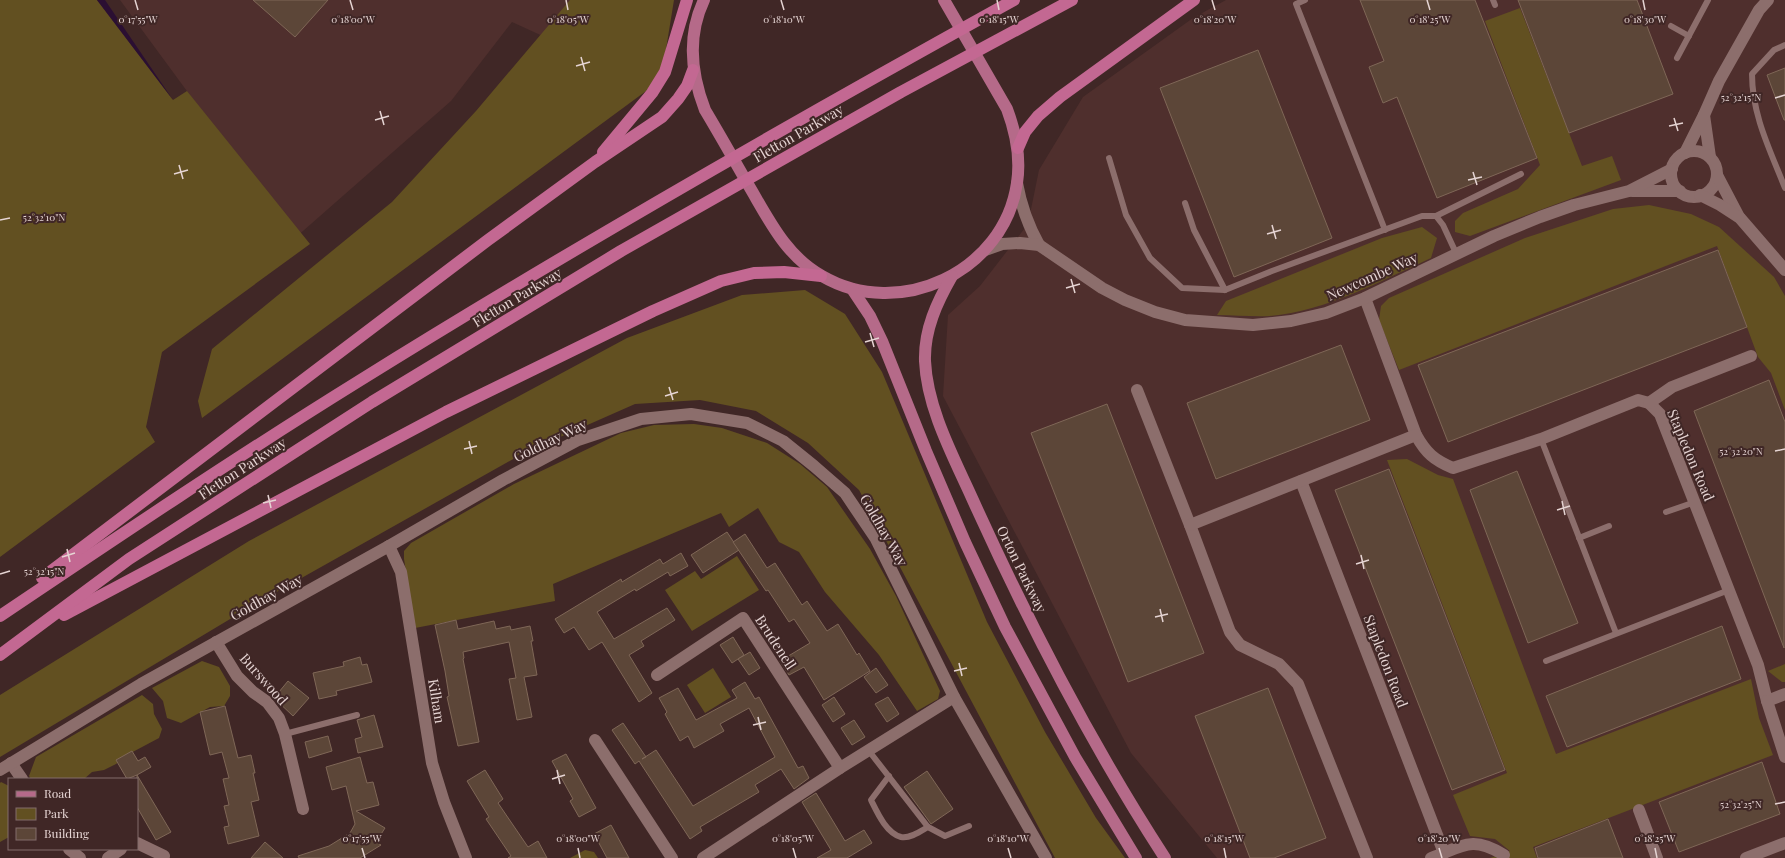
<svg xmlns="http://www.w3.org/2000/svg" width="1785" height="858" font-family="'Playfair Display',serif">
	<style>
		.built { fill: #4f2f2d }
		.green { fill: #625021 }
		.water { fill: #2b0f32 }
		.building { fill: #5c4638; stroke: #7f6757 }
		.lines { fill: none; stroke-linecap: round; stroke-linejoin: round }
		.service { stroke: #8c6e6c; stroke-width: 6 }
		.minor { stroke: #8c6e6c; stroke-width: 12 }
		.tertiary { stroke: #8c6e6c; stroke-width: 12 }
		.primary { stroke: #b56a89; stroke-width: 12 }
		.trunk { stroke: #c36892; stroke-width: 12 }
		.ticks { fill: none; stroke: #e5d4d3; stroke-width: 1.5 }
		.labels { text-anchor: middle; dominant-baseline: central; stroke-width: 4; stroke-linejoin: round; paint-order: stroke }
		.street-label { font-size: 14px; fill: #e5d4d3; stroke: #402726 }
		.ticks-label { font-size: 10px; text-anchor: middle; fill: #e5d4d3; stroke: #402726; stroke-width: 4; stroke-linejoin: round; paint-order: stroke }
	</style>
	<rect width="100%" height="100%" fill="#402726"/>
	<g class="built">
		<polygon points="120,0 665,0 639,80 512,22 451,101 295,238"/>
		<polygon points="1226,0 1785,0 1785,858 1217,858 1131,753 943,396 948,315 980,286 1028,224 1039,170 1083,97 1193,18"/>
	</g>
	<g class="green">
		<polygon points="0,0 97,0 173,100 187,91 310,244 162,352 146,427 155,442 0,557"/>
		<polygon points="570,0 674,0 661,80 202,418 198,401 212,349 392,202 476,111"/>
		<polygon points="1520,8 1582,166 1612,156 1621,180 1470,236 1455,232 1455,221 1463,213 1518,189 1540,165 1485,21"/>
		<polygon points="1649,205 1691,214 1719,227 1774,277 1785,296 1785,410 1771,373 1758,357 1717,246 1399,370 1379,320 1381,306 1389,298 1525,238 1613,209"/>
		<path d="M1422 227 1437 238 1431 258C1380 281 1327 311 1270 316 1253 317 1235 315 1217 315L1226 301 1382 238Z"/>
		<polygon points="805,290 845,314 882,372 987,622 1045,732 1096,818 1125,858 1055,858 859,490 808,443 756,411 700,400 635,404 524,453 257,603 0,757 0,695 249,541 627,338 742,295"/>
		<polygon points="694,424 722,428 767,443 800,464 827,487 870,549 896,596 940,691 938,699 917,711 879,655 825,592 799,552 779,542 758,508 729,527 721,513 553,584 555,601 415,628 404,559 404,551 411,543 514,484 621,433 654,425"/>
		<polygon points="1407,459 1438,475 1453,479 1556,754 1751,679 1759,718 1773,755 1533,847 1537,858 1490,858 1510,851 1495,839 1470,836 1453,795 1507,773 1387,460"/>
		<polygon points="737,556 759,590 692,631 665,590 695,571 701,579"/>
		<polygon points="202,661 219,667 230,686 230,696 224,706 210,707 181,723 167,718 163,701 152,688"/>
		<polygon points="1785,664 1785,682 1782,682 1768,671"/>
		<polygon points="713,668 731,697 705,713 687,685"/>
		<polygon points="142,695 153,704 154,714 162,729 159,738 127,755 116,764 104,770 92,772 84,779 31,779 29,776 36,757"/>
		<polygon points="1,782 9,786 9,837 0,842 0,783"/>
		<polygon points="585,850 594,852 598,858 570,858"/>
	</g>
	<polygon class="water" points="97,0 105,0 173,100"/>
	<g class="building">
		<polygon points="253,0 328,0 295,37"/>
		<polygon points="1360,0 1475,0 1537,158 1437,198 1397,97 1383,103 1369,67 1384,61"/>
		<polygon points="1518,0 1637,0 1673,94 1569,133"/>
		<polygon points="1258,50 1332,238 1234,277 1160,88"/>
		<polygon points="1785,68 1785,120 1784,120 1767,75"/>
		<polygon points="1718,250 1747,327 1448,442 1418,365"/>
		<polygon points="1341,345 1370,420 1216,479 1187,403"/>
		<polygon points="1769,380 1785,422 1784,648 1694,411"/>
		<polygon points="1107,404 1204,653 1128,682 1031,433"/>
		<polygon points="1389,469 1505,770 1452,790 1335,490"/>
		<polygon points="1517,471 1578,623 1528,643 1470,490"/>
		<polygon points="727,532 739,550 703,573 691,555"/>
		<polygon points="745,534 767,568 775,563 802,605 807,601 827,631 838,624 857,655 859,653 870,671 824,700 804,667 789,675 780,661 810,643 794,619 789,622 768,590 766,591 733,542"/>
		<polygon points="681,553 688,566 670,576 668,572 636,591 635,589 597,612 614,639 667,608 675,620 641,641 644,646 629,655 652,693 639,702 602,642 589,650 574,627 564,633 555,619 621,579 622,582 660,559 663,564"/>
		<polygon points="456,620 458,629 494,621 496,629 510,626 511,630 530,626 533,641 531,641 537,675 524,677 532,717 517,720 509,679 516,678 509,642 463,652 464,658 463,659 479,742 458,746 447,697 449,696 445,671 435,625"/>
		<polygon points="1722,626 1741,679 1567,747 1546,696"/>
		<polygon points="733,637 744,655 732,663 720,645"/>
		<polygon points="750,652 760,668 749,675 738,659"/>
		<polygon points="360,657 362,665 367,664 372,682 336,691 337,695 319,699 313,673 344,666 343,662"/>
		<polygon points="876,668 888,685 876,693 864,677"/>
		<polygon points="288,681 309,698 293,716 274,698"/>
		<polygon points="745,682 755,699 759,697 798,768 803,766 809,778 794,789 781,769 755,785 759,792 700,827 702,831 690,839 639,761 635,764 612,730 623,723 646,757 642,759 656,750 693,806 775,757 749,708 720,724 724,731 694,748 688,736 680,741 665,714 667,712 659,698 678,688 696,720 737,698 732,690"/>
		<polygon points="1268,688 1326,838 1274,858 1250,858 1195,716"/>
		<polygon points="834,697 845,714 833,722 822,705"/>
		<polygon points="888,697 899,714 887,722 875,704"/>
		<polygon points="225,706 238,758 251,755 255,773 253,773 259,800 251,802 259,836 228,844 224,827 229,826 224,806 229,805 223,779 229,778 222,752 210,755 200,712"/>
		<polygon points="374,715 383,747 358,753 355,739 362,737 357,720"/>
		<polygon points="854,720 865,737 852,745 841,728"/>
		<polygon points="328,736 332,751 309,758 305,742"/>
		<polygon points="132,751 138,761 145,757 151,767 137,775 171,832 156,840 137,807 137,775 127,779 116,760"/>
		<polygon points="566,754 596,808 579,817 570,801 573,799 552,761"/>
		<polygon points="360,757 367,783 373,782 379,805 356,811 385,828 376,842 381,845 360,858 299,858 298,856 329,846 350,833 355,824 346,786 332,790 326,767"/>
		<polygon points="1762,762 1780,814 1679,852 1659,802"/>
		<polygon points="485,770 503,799 498,803 528,847 538,841 547,858 508,858 511,856 486,819 489,817 467,781"/>
		<polygon points="927,771 953,809 931,824 904,787"/>
		<polygon points="816,793 845,841 864,830 872,843 847,858 817,858 831,850 802,802"/>
		<polygon points="1608,819 1623,858 1538,858 1535,848"/>
		<polygon points="611,825 629,858 607,858 594,834"/>
		<polygon points="265,842 283,858 251,858"/>
	</g>
	<g class="lines">
		<g class="service">
			<polyline points="1305,0 1296,4 1385,230"/>
			<polyline points="1493,0 1495,5"/>
			<polyline points="1671,26 1689,36"/>
			<path d="M1785 45 1774 50 1752 74C1752 115 1770 150 1785 188"/>
			<polyline points="1677,58 1708,0"/>
			<polyline points="1109,158 1126,215 1150,258 1182,288 1225,290 1272,271 1422,216 1436,216"/>
			<polyline points="1185,203 1194,230 1225,290"/>
			<polyline points="1456,253 1443,225 1436,216 1521,174"/>
			<polyline points="1541,439 1616,633"/>
			<polyline points="1666,512 1695,502"/>
			<polyline points="1579,538 1609,526"/>
			<polyline points="1546,661 1729,590"/>
			<polyline points="285,734 357,715"/>
			<polyline points="869,751 928,827 945,836 969,826"/>
			<path d="M889 776 871 800C877 812 886 833 901 837 910 839 921 831 928 827"/>
		</g>
		<g class="minor">
			<path d="M1365 298 1416 435C1426 453 1434 460 1453 468L1541 439 1638 400 1649 403 1660 414 1758 665 1767 701 1785 694"/>
			<polyline points="1137,390 1190,525 1230,632 1240,645 1279,664 1298,684 1367,858"/>
			<polyline points="1649,403 1672,387 1751,356"/>
			<polyline points="1301,481 1444,853"/>
			<polyline points="1190,525 1416,435"/>
			<polyline points="389,546 401,572 432,763 444,802 466,858"/>
			<polyline points="216,642 237,676 253,692 267,702 279,718 285,734 303,809"/>
			<polyline points="657,675 743,618 840,768"/>
			<polyline points="1767,701 1785,757"/>
			<polyline points="595,740 672,858"/>
			<polyline points="11,763 22,779"/>
			<polyline points="1639,810 1657,858"/>
			<polyline points="137,843 164,856"/>
			<polyline points="69,849 80,858"/>
			<polyline points="108,858 121,849"/>
			<polyline points="703,858 840,768 954,697"/>
			<path d="M1431 858C1463 846 1472 835 1504 855"/>
			<polyline points="1746,858 1785,843"/>
		</g>
		<g class="tertiary">
			<polyline points="1704,115 1710,157"/>
			<circle cx="1694" cy="174" r="23"/>
			<polyline points="1685,153 1704,115 1719,81 1759,10 1768,0"/>
			<polyline points="1717,175 1739,217"/>
			<path d="M1017 183C1021 206 1028 225 1039 245"/>
			<polyline points="1632,191 1680,191"/>
			<polyline points="1700,195 1720,205 1740,218 1785,270"/>
			<polyline points="985,250 1002,244 1020,243 1039,245 1102,288 1125,300 1155,312 1185,320 1253,325 1291,321 1326,313 1365,298 1494,236 1540,217 1574,205 1629,191 1672,169"/>
			<polyline points="0,770 141,684 389,546 503,480 578,440 641,419 691,414 747,423 783,441 814,466 845,493 876,539 954,697 1046,858"/>
		</g>
		<g class="primary">
			<path d="M704 0C687 36 691 74 705 110 720 135 734 160 749 186 769 220 786 256 822 276 899 321 1004 272 1017 183 1021 157 1016 133 1007 109L944 0"/>
			<path d="M952 276C937 302 924 330 925 361 927 408 953 456 972 498 1028 622 1091 744 1165 858"/>
			<polyline points="852,289 870,316 882,341 926,451 965,542 1005,627 1075,757 1136,858"/>
		</g>
		<g class="trunk">
			<polyline points="1018,148 1025,132 1038,116 1060,97 1194,0"/>
			<polyline points="603,152 652,93 665,72 687,0"/>
			<polyline points="42,578 488,240 595,162 662,117 678,99 687,86 693,70"/>
			<polyline points="64,615 446,412 653,311 721,281 754,273 784,272 821,276"/>
			<path d="M0 616C119 536 238 456 359 381 574 247 793 122 1014 0"/>
			<polyline points="0,655 129,559 372,402 621,251 901,92 1072,0"/>
		</g>
	</g>
	<path class="ticks" d="M135 0 138 10M350 0 353 10M566 0 568 10M781 0 784 10M997 0 999 10M1212 0 1215 10M1427 0 1430 10M1643 0 1645 10M581 57 585 71M576 66 590 62M1775 98 1785 95M380 111 384 125M1674 118 1678 131M375 120 389 116M1669 126 1683 123M179 165 183 179M1473 172 1477 185M174 174 188 170M1468 180 1482 177M0 220 10 218M1272 225 1276 239M1267 234 1281 230M1071 279 1075 293M1066 288 1080 284M870 333 874 347M865 342 879 338M669 387 673 400M665 396 678 392M469 441 472 454M464 449 477 446M1775 451 1785 449M268 495 271 508M1562 501 1565 515M263 503 276 500M1557 510 1570 506M67 549 70 562M1361 555 1364 569M62 557 75 553M1356 564 1369 560M0 574 10 571M1160 609 1163 622M1155 617 1168 614M959 663 962 676M954 671 967 668M758 717 761 730M753 725 766 722M557 770 560 784M552 779 565 775M1775 804 1785 802M362 848 365 858M578 848 580 858M793 848 796 858M1008 848 1011 858M1224 848 1226 858M1439 848 1442 858M1655 848 1657 858"/>
	<g class="labels">
		<g class="street-label">
			<text transform="translate(798 133) rotate(-30)">Fletton Parkway</text>
			<text transform="translate(1372 276) rotate(-24)">Newcombe Way</text>
			<text transform="translate(517 297) rotate(-31)">Fletton Parkway</text>
			<text transform="translate(550 440) rotate(-26)">Goldhay Way</text>
			<text transform="translate(1691 455) rotate(67)">Stapledon Road</text>
			<text transform="translate(242 468) rotate(-33)">Fletton Parkway</text>
			<text transform="translate(884 530) rotate(60)">Goldhay Way</text>
			<text transform="translate(1022 569) rotate(64)">Orton Parkway</text>
			<text transform="translate(266 597) rotate(-29)">Goldhay Way</text>
			<text transform="translate(776 642) rotate(57)">Brudenell</text>
			<text transform="translate(1386 661) rotate(69)">Stapledon Road</text>
			<text transform="translate(264 679) rotate(48)">Burswood</text>
			<text transform="translate(437 701) rotate(81)">Kilham</text>
		</g>
	</g>
	<g class="ticks-label">
		<text x="138" y="23">0°17'55"W</text>
		<text x="353" y="23">0°18'00"W</text>
		<text x="568" y="23">0°18'05"W</text>
		<text x="784" y="23">0°18'10"W</text>
		<text x="999" y="23">0°18'15"W</text>
		<text x="1215" y="23">0°18'20"W</text>
		<text x="1430" y="23">0°18'25"W</text>
		<text x="1645" y="23">0°18'30"W</text>
		<text x="1741" y="101">52°32'15"N</text>
		<text x="44" y="221">52°32'10"N</text>
		<text x="1741" y="455">52°32'20"N</text>
		<text x="44" y="575">52°32'15"N</text>
		<text x="1741" y="808">52°32'25"N</text>
		<text x="362" y="842">0°17'55"W</text>
		<text x="578" y="842">0°18'00"W</text>
		<text x="793" y="842">0°18'05"W</text>
		<text x="1008" y="842">0°18'10"W</text>
		<text x="1224" y="842">0°18'15"W</text>
		<text x="1439" y="842">0°18'20"W</text>
		<text x="1655" y="842">0°18'25"W</text>
	</g>
	<rect x="8" y="778" width="130" height="72" fill="#402726" stroke="#826c6b"/>
	<rect x="16" y="791" width="20" height="6" fill="#b56a89" stroke="#826c6b"/>
	<text x="44" y="798" font-size="12" fill="#e5d4d3">Road</text>
	<rect x="16" y="808" width="20" height="12" fill="#625021" stroke="#826c6b"/>
	<text x="44" y="818" font-size="12" fill="#e5d4d3">Park</text>
	<rect x="16" y="828" width="20" height="12" fill="#5c4638" stroke="#826c6b"/>
	<text x="44" y="838" font-size="12" fill="#e5d4d3">Building</text>
</svg>
